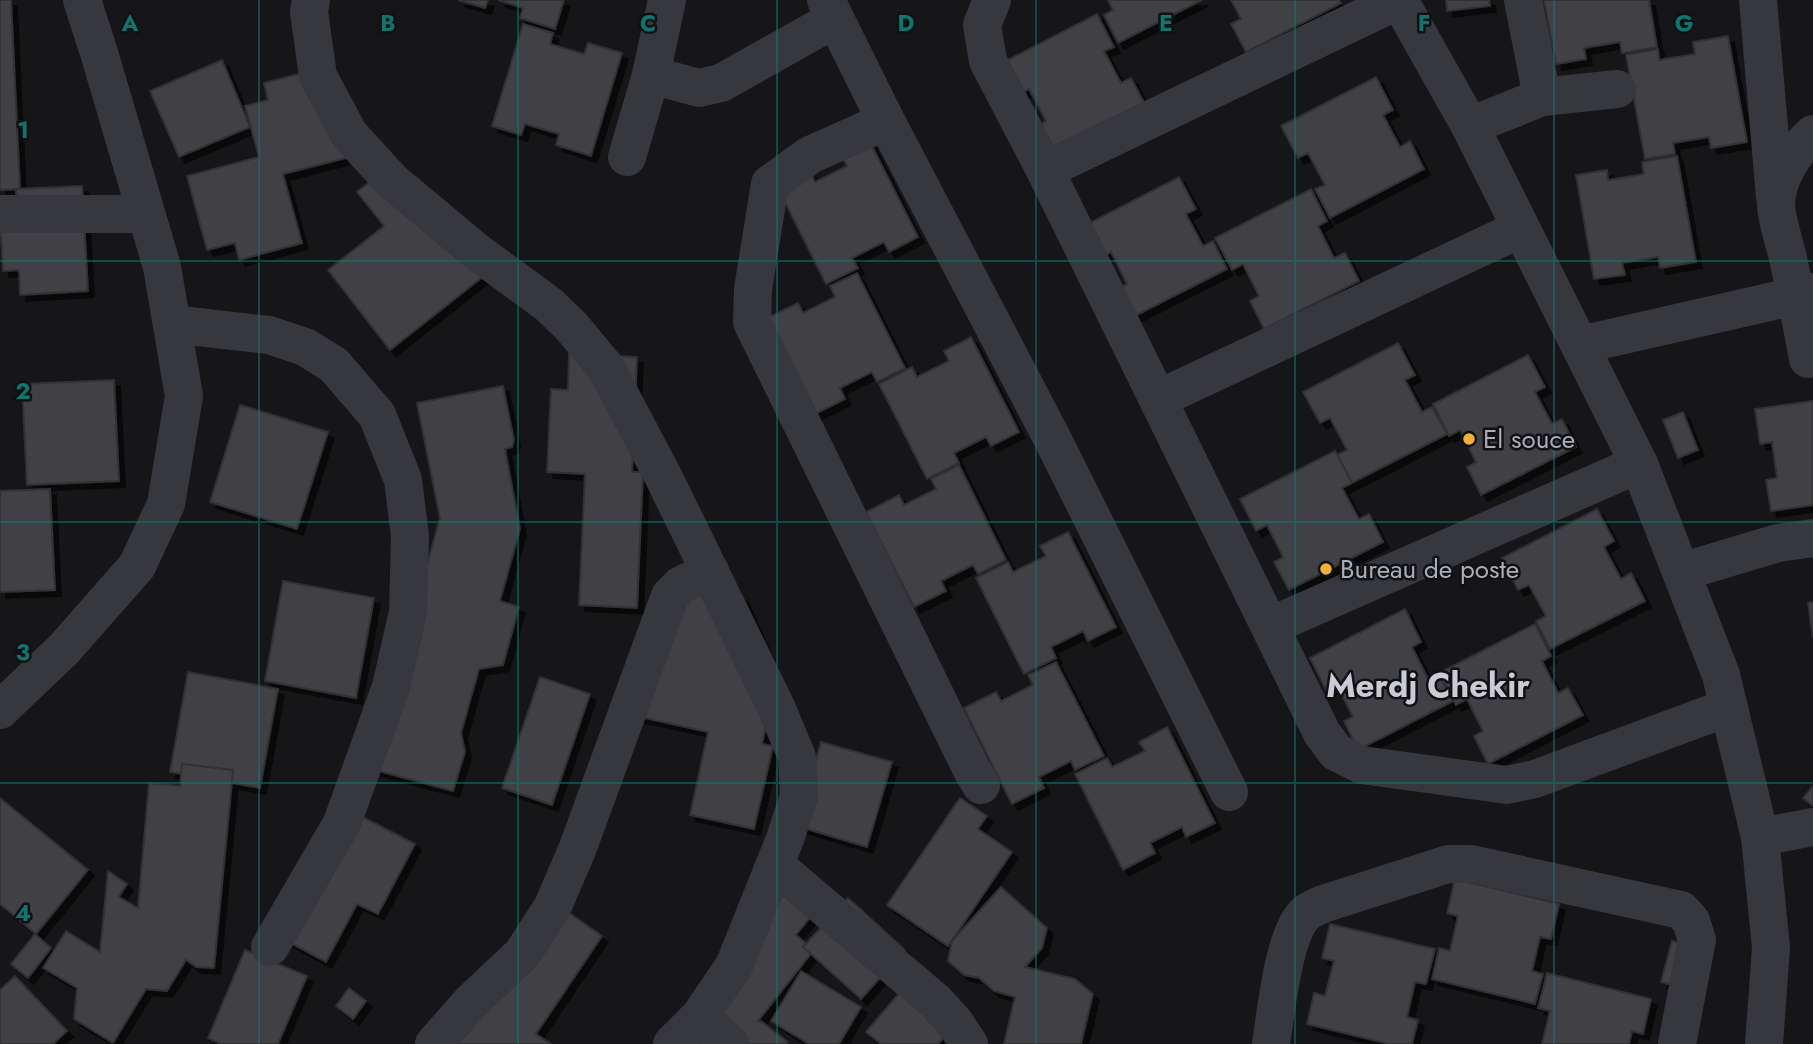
<svg xmlns="http://www.w3.org/2000/svg" width="1813" height="1044" font-family="Jost,sans-serif">
	<style>
		.building { fill: #404145; stroke: #303034; stroke-width: 2; filter: url(#shadow) }
		.lines { fill: none; stroke-linecap: round; stroke-linejoin: round }
		.minor { stroke: #37383d; stroke-width: 38 }
		.grid { fill: none; stroke: #0f766e; stroke-width: 2; stroke-opacity: 0.55 }
		.poi-dot { fill: #f2b134; stroke: #111113; stroke-width: 2.5 }
		.labels { text-anchor: middle; dominant-baseline: central; stroke-width: 5; stroke-linejoin: round; paint-order: stroke }
		.poi-label { font-size: 26px; fill: #a8adb8; stroke: #111113; text-anchor: start }
		.district-label { font-size: 33px; font-weight: bold; fill: #c9ccd4; stroke: #111113 }
		.grid-label { font-size: 23px; text-anchor: middle; font-weight: bold; fill: #0f766e; stroke: #111113; stroke-width: 5; stroke-linejoin: round; paint-order: stroke }
	</style>
	<defs>
		<filter id="shadow"><feDropShadow dx="6" dy="6" stdDeviation="0" flood-color="#0009"/></filter>
	</defs>
	<rect width="100%" height="100%" fill="#161618"/>
	<g class="building">
		<polygon points="0,0 11,0 20,189 0,190"/>
		<polygon points="458,0 488,0 485,8"/>
		<polygon points="498,0 564,0 555,29 520,18 523,8"/>
		<polygon points="1108,0 1202,0 1118,43 1104,15 1113,10"/>
		<polygon points="1231,0 1339,0 1341,3 1246,52 1231,24 1241,19"/>
		<polygon points="1446,0 1489,0 1490,6 1447,11"/>
		<polygon points="1544,0 1649,0 1657,47 1622,53 1620,42 1584,48 1586,59 1556,64"/>
		<polygon points="1097,14 1114,47 1104,51 1121,83 1131,78 1146,106 1051,154 1036,126 1046,121 1029,89 1019,95 1002,63"/>
		<polygon points="523,24 553,33 550,44 584,54 588,43 622,53 591,156 556,145 559,134 525,124 521,135 492,126"/>
		<polygon points="1728,36 1747,142 1711,148 1709,137 1673,143 1675,154 1645,159 1626,55 1658,49 1659,60 1695,54 1693,42"/>
		<polygon points="222,60 250,127 179,157 150,91"/>
		<polygon points="322,68 346,158 283,174 302,243 239,260 235,243 207,250 187,176 259,157 245,106 268,100 264,83"/>
		<polygon points="1376,77 1393,110 1383,115 1400,147 1410,141 1424,169 1330,218 1315,189 1325,185 1308,153 1298,158 1281,126"/>
		<polygon points="870,142 918,237 889,252 884,242 852,258 858,268 826,284 778,188 810,172 815,182 847,166 842,156"/>
		<polygon points="1677,156 1696,262 1660,268 1658,257 1622,263 1625,275 1594,279 1576,175 1607,170 1608,180 1644,174 1642,162"/>
		<polygon points="396,161 485,275 390,350 328,270 384,226 357,192"/>
		<polygon points="1179,177 1196,209 1186,214 1203,246 1213,241 1227,269 1133,317 1118,289 1127,284 1111,252 1100,258 1084,226"/>
		<polygon points="82,186 88,291 20,295 19,270 3,271 0,218 17,205 16,189"/>
		<polygon points="1311,189 1327,221 1318,226 1334,258 1345,253 1359,281 1264,329 1250,301 1259,296 1243,264 1232,270 1215,238"/>
		<polygon points="857,273 905,368 877,382 872,372 840,388 845,399 813,415 765,319 798,303 803,313 835,297 830,286"/>
		<polygon points="971,337 1019,432 991,446 986,437 954,453 959,463 927,479 879,384 912,367 917,377 949,361 944,351"/>
		<polygon points="1398,343 1415,375 1405,380 1422,412 1432,407 1447,434 1352,483 1337,455 1347,450 1330,418 1320,423 1303,392"/>
		<polygon points="569,354 637,357 632,472 643,472 637,608 579,605 585,474 547,472 551,389 568,390"/>
		<polygon points="1528,355 1545,387 1535,392 1552,424 1562,419 1576,447 1481,495 1467,467 1476,462 1460,430 1449,436 1433,404"/>
		<polygon points="114,380 119,481 27,485 22,384"/>
		<polygon points="503,386 514,440 512,447 505,449 520,529 500,601 519,607 503,665 479,669 461,733 465,752 453,791 375,770 383,722 440,518 417,403"/>
		<polygon points="1813,401 1813,505 1771,511 1766,480 1777,478 1772,442 1760,444 1755,409"/>
		<polygon points="240,405 328,432 297,529 210,502"/>
		<polygon points="1683,412 1698,450 1678,458 1663,420"/>
		<polygon points="1335,451 1352,483 1342,488 1359,519 1369,514 1383,542 1289,590 1274,562 1283,557 1267,525 1256,531 1240,499"/>
		<polygon points="959,465 1006,560 978,574 973,565 941,581 946,591 914,607 866,512 899,495 904,505 936,489 931,479"/>
		<polygon points="50,489 55,590 0,592 0,491"/>
		<polygon points="1597,509 1614,541 1604,547 1621,579 1631,573 1645,601 1550,649 1536,621 1546,616 1529,585 1518,590 1502,558"/>
		<polygon points="1068,532 1116,627 1088,641 1083,631 1051,647 1056,658 1024,674 976,578 1008,562 1013,572 1046,556 1040,546"/>
		<polygon points="667,579 742,596 777,675 762,744 773,746 754,829 690,815 708,732 636,716"/>
		<polygon points="283,581 374,598 356,698 265,681"/>
		<polygon points="1813,602 1813,638 1808,603"/>
		<polygon points="1405,609 1421,642 1412,647 1428,679 1438,673 1453,701 1358,750 1344,721 1353,717 1337,685 1326,690 1310,658"/>
		<polygon points="1535,624 1551,656 1542,661 1558,693 1568,688 1583,715 1488,764 1474,736 1483,731 1467,699 1456,705 1439,673"/>
		<polygon points="1056,662 1104,756 1075,770 1071,761 1039,777 1044,788 1012,804 964,708 996,692 1001,701 1033,685 1028,675"/>
		<polygon points="188,672 278,689 260,788 170,772"/>
		<polygon points="540,677 590,694 552,805 502,788"/>
		<polygon points="1167,727 1215,823 1186,837 1182,827 1150,843 1155,853 1123,870 1075,774 1107,758 1112,767 1145,751 1139,742"/>
		<polygon points="821,742 892,762 867,847 797,826"/>
		<polygon points="182,764 233,770 214,968 196,967 186,960 167,991 146,989 113,1043 74,1019 77,988 43,968 66,931 100,952 108,871 127,884 119,897 138,908 149,783 180,786"/>
		<polygon points="1813,786 1813,806 1803,798"/>
		<polygon points="0,798 88,870 36,934 0,904"/>
		<polygon points="960,798 987,816 978,829 1012,852 948,946 887,905"/>
		<polygon points="343,807 415,844 378,914 357,904 326,962 287,941"/>
		<polygon points="1455,879 1559,904 1551,939 1540,937 1532,971 1543,974 1535,1004 1432,979 1439,948 1450,951 1458,916 1447,913"/>
		<polygon points="792,884 820,905 796,935 814,950 758,1021 760,1022 761,1021 788,1042 786,1044 673,1044 710,989"/>
		<polygon points="1001,887 1047,928 1042,948 1025,967 1075,979 1093,994 1081,1044 1004,1044 1015,997 994,991 979,978 964,975 948,961 952,941"/>
		<polygon points="848,898 905,950 861,999 803,947"/>
		<polygon points="562,908 602,936 536,1034 551,1044 438,1044"/>
		<polygon points="1330,924 1435,949 1426,984 1415,982 1407,1017 1418,1020 1412,1044 1389,1044 1307,1024 1314,993 1325,996 1334,961 1322,958"/>
		<polygon points="35,934 51,948 28,978 11,964"/>
		<polygon points="1672,941 1695,946 1684,988 1661,982"/>
		<polygon points="245,950 307,976 278,1044 221,1044 208,1038"/>
		<polygon points="801,971 861,1007 839,1044 809,1044 771,1021"/>
		<polygon points="1547,973 1651,999 1643,1034 1632,1031 1629,1044 1542,1044 1550,1011 1538,1008"/>
		<polygon points="15,976 67,1031 53,1044 0,1044 0,990"/>
		<polygon points="907,984 955,1025 938,1044 881,1044 866,1032"/>
		<polygon points="349,988 366,1001 353,1019 336,1006"/>
	</g>
	<g class="lines">
		<g class="minor">
			<polyline points="311,0 309,12 318,76 349,134 392,181 477,252 548,304 571,326 606,368 664,478 777,709 797,757 799,796 785,839 734,966 700,1016 672,1044"/>
			<polyline points="826,0 886,121 1052,438 1229,792"/>
			<polyline points="992,0 982,25 988,61 1045,170 1322,733 1336,752 1362,765 1507,785 1535,779 1729,707"/>
			<polyline points="1399,0 1470,126 1639,464 1721,675 1760,837 1771,948 1764,1044"/>
			<polyline points="1523,0 1542,97"/>
			<polyline points="1758,0 1775,197"/>
			<polyline points="651,75 699,88 721,83 835,19"/>
			<polyline points="886,121 810,155 770,184 753,289 752,322 972,770 981,785"/>
			<polyline points="1470,126 1542,97 1617,89"/>
			<polyline points="627,157 651,75 667,0"/>
			<polyline points="1045,170 1399,0"/>
			<polyline points="0,214 146,214"/>
			<polyline points="172,324 269,335 305,347 334,365 377,415 403,480 410,536 408,612 391,687 342,823 270,947"/>
			<polyline points="1580,345 1813,292"/>
			<path d="M1808 359C1802 325 1795 292 1788 258 1784 242 1777 221 1776 205 1776 179 1795 150 1813 134"/>
			<polyline points="1158,399 1520,229"/>
			<polyline points="1681,572 1778,543 1813,538"/>
			<polyline points="1270,626 1639,464"/>
			<polyline points="0,710 64,649 137,566 166,504 184,396 162,267 100,56 82,0"/>
			<polyline points="1760,837 1813,827"/>
			<polyline points="775,865 936,1002 955,1023 969,1044"/>
			<polyline points="700,1016 730,1044"/>
			<polyline points="434,1044 471,1002 522,954 552,908 577,850 670,596 681,585 710,571"/>
			<path d="M1271 1044C1276 1013 1283 937 1304 915 1308 910 1317 907 1323 904L1448 864H1471L1681 910 1691 921 1697 940 1677 1044"/>
		</g>
	</g>
	<path class="grid" d="M259 0V1044M518 0V1044M777 0V1044M1036 0V1044M1295 0V1044M1554 0V1044M0 261H1813M0 522H1813M0 783H1813"/>
	<g class="poi-dot">
		<circle cx="1469" cy="439" r="7"/>
		<circle cx="1326" cy="569" r="7"/>
	</g>
	<g class="labels">
		<g class="poi-label">
			<text x="1483" y="439">El souce</text>
			<text x="1340" y="569">Bureau de poste</text>
		</g>
		<g class="district-label">
			<text x="1428" y="685">Merdj Chekir</text>
		</g>
	</g>
	<g class="grid-label">
		<text x="130" y="31">A</text>
		<text x="388" y="31">B</text>
		<text x="648" y="31">C</text>
		<text x="906" y="31">D</text>
		<text x="1166" y="31">E</text>
		<text x="1424" y="31">F</text>
		<text x="1684" y="31">G</text>
		<text x="23" y="138">1</text>
		<text x="23" y="399">2</text>
		<text x="23" y="660">3</text>
		<text x="23" y="921">4</text>
	</g>
</svg>
